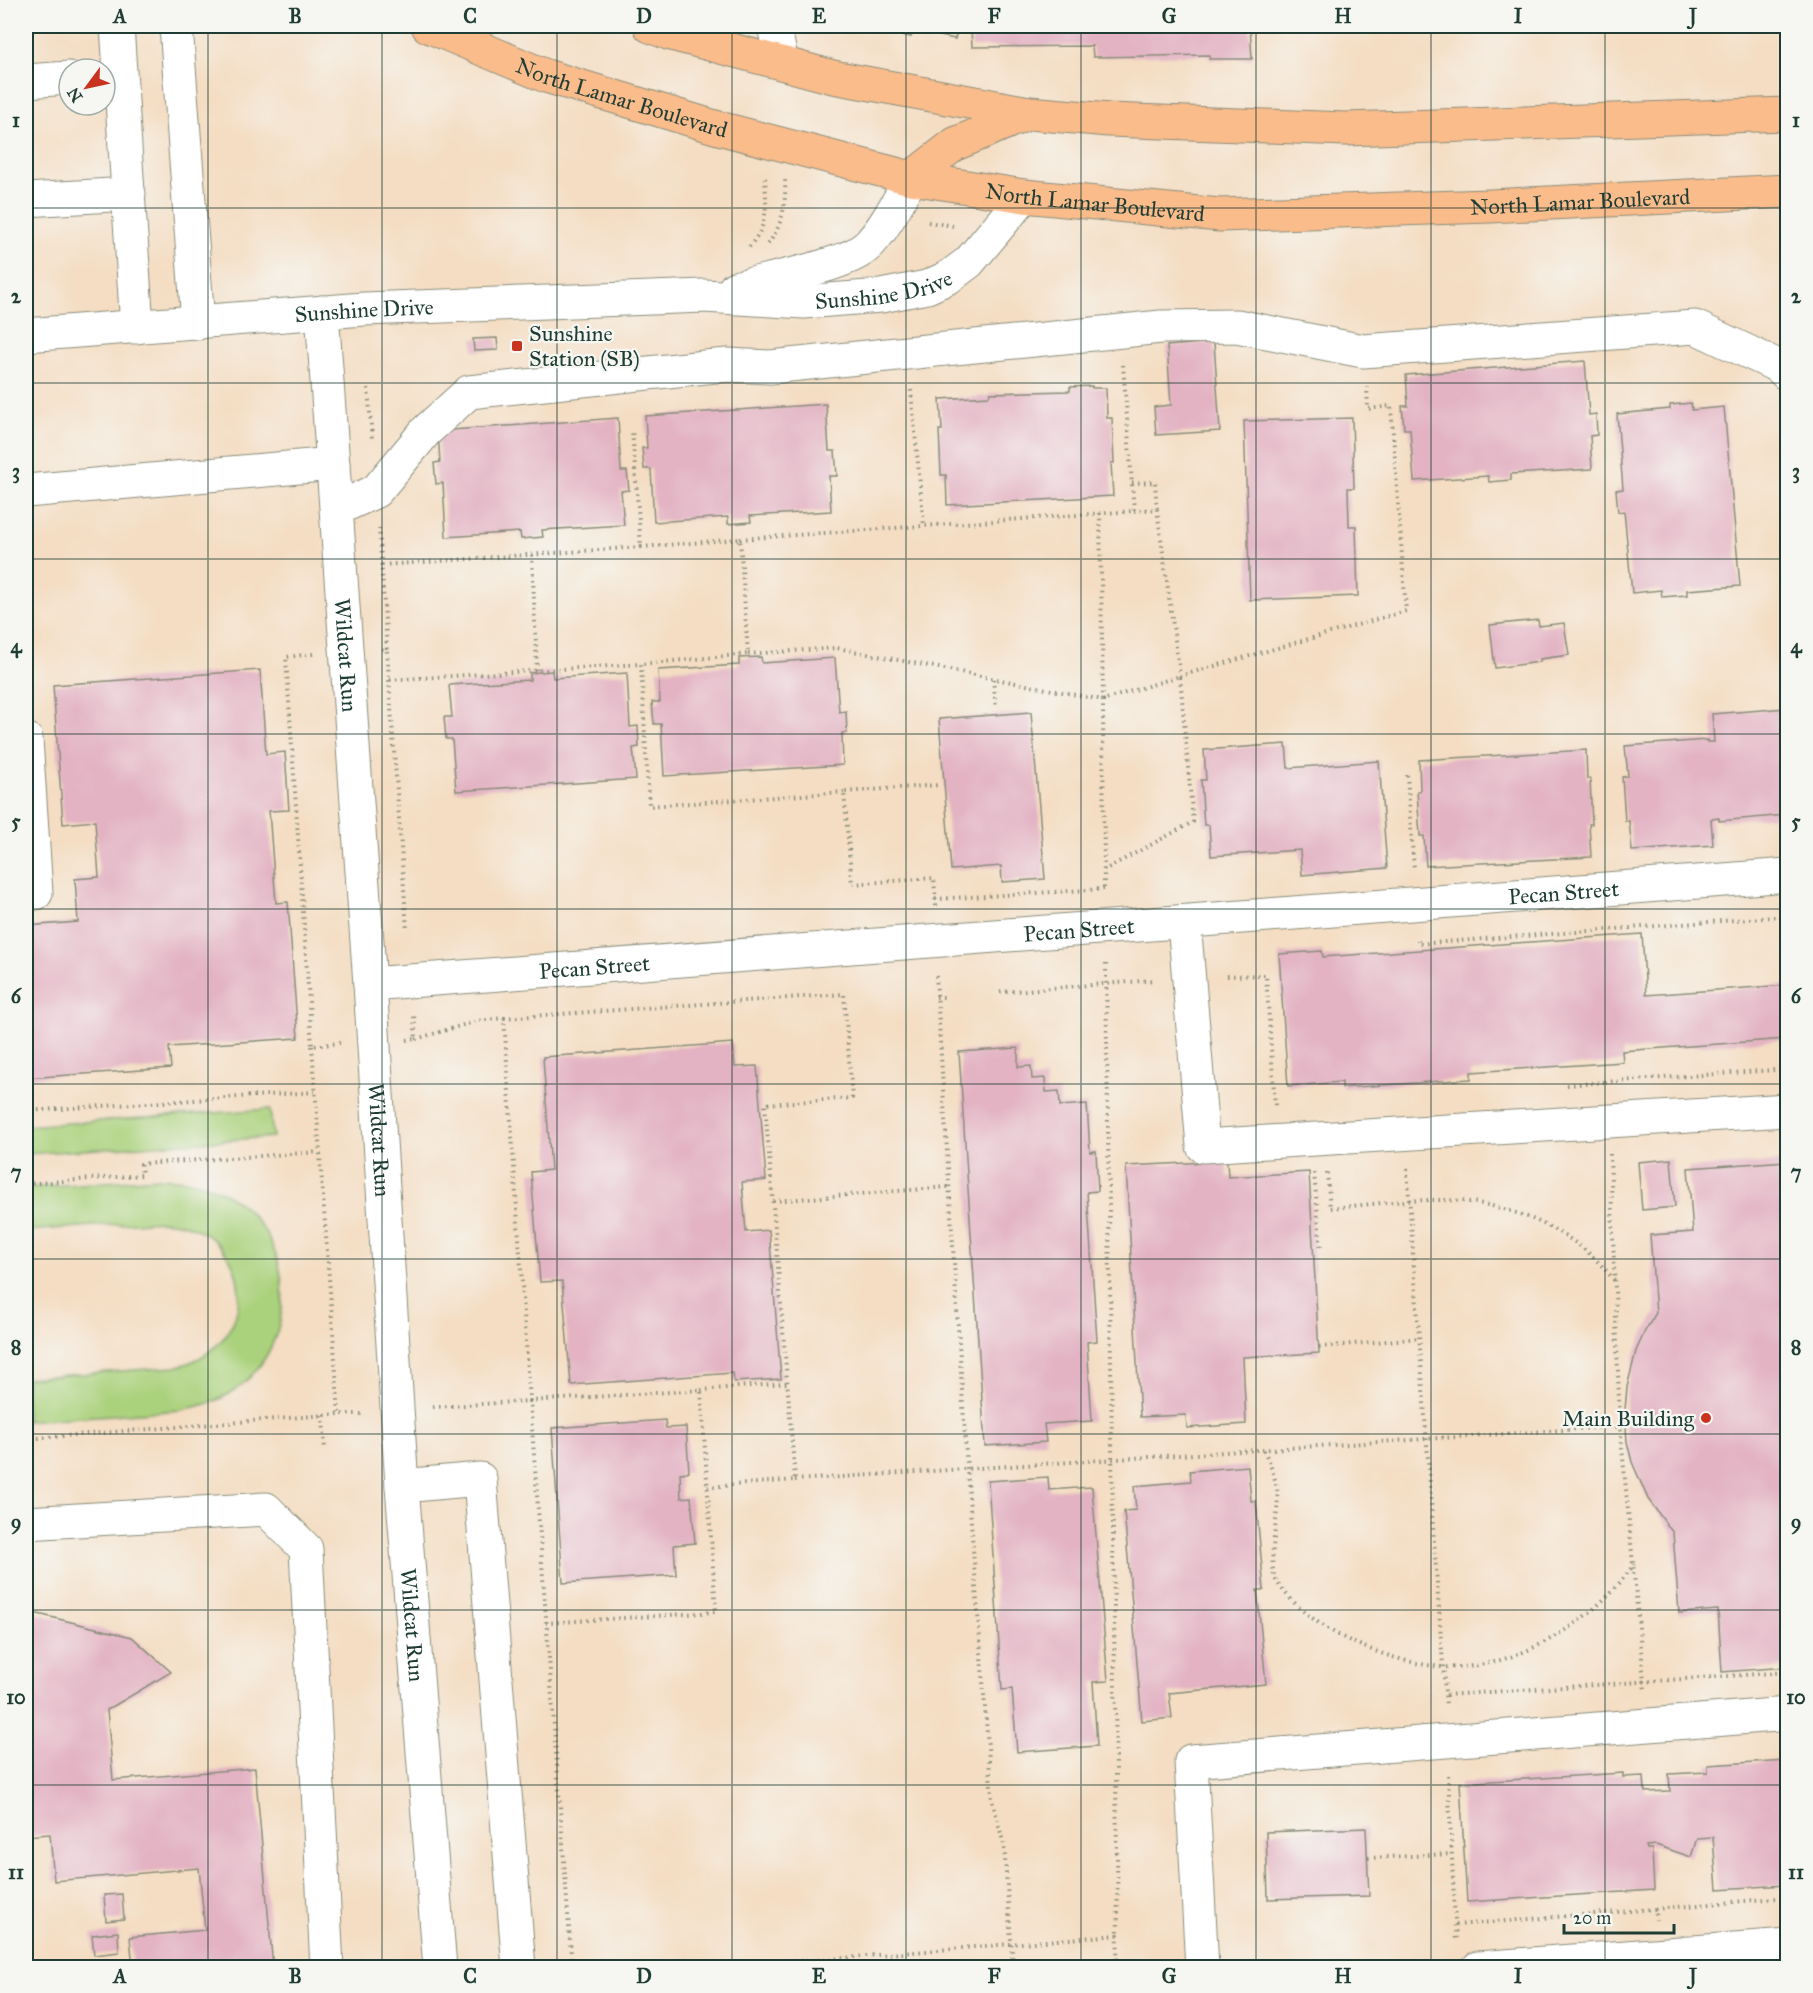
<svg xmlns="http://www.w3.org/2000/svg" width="1813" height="1993" font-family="'IM FELL Great Primer',serif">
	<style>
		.green { fill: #aad17b; stroke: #648758; stroke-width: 1.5 }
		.building { fill: #e3b2c3 }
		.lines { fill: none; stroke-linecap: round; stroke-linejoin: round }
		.minor-casing { stroke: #8a8d7b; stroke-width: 35 }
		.major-casing { stroke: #8a8d7b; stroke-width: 35 }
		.path { stroke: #8a8d7b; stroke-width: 4; stroke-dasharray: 1.5 4.5; stroke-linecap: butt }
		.minor { stroke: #fff; stroke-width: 33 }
		.major { stroke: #fabc8b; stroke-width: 33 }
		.grid { fill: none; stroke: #1f3d34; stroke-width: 1.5; stroke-opacity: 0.55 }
		.poi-dot { fill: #c8321e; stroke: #f6f6f2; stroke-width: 2 }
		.labels { text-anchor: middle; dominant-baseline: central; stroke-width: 4.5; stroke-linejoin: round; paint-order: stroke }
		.street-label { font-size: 22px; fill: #1f3d34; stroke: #f6f6f2 }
		.poi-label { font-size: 22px; fill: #1f3d34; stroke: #f6f6f2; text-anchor: start }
		.neatline { fill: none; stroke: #1f3d34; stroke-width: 2 }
		.grid-label { font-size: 20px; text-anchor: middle; font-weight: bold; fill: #1f3d34 }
	</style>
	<rect width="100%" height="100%" fill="#f6f6f2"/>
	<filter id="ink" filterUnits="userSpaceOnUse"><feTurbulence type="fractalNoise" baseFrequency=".0167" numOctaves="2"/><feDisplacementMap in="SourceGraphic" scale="12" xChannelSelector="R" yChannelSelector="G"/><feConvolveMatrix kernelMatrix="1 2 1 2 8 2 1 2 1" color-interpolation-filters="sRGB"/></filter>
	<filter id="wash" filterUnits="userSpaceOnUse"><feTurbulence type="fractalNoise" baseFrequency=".008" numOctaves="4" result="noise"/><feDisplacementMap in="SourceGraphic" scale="24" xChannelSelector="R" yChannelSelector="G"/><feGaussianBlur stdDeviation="1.35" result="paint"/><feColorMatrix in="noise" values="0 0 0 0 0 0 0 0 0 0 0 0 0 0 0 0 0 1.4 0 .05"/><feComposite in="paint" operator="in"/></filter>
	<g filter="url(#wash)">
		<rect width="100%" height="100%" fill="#f4ddc2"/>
		<g class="green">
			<polygon points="270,1109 273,1137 26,1154 26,1126"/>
			<path d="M160 1178C177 1179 193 1180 209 1186 297 1219 309 1344 229 1394 214 1403 199 1406 182 1410L26 1421V1378L175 1367C268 1345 256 1225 161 1221L26 1231V1188Z"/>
		</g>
		<g id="blocks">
			<g class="building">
				<polygon points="866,26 1250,26 1252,59 1209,59 1210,55 1093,57 1092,46 972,47 971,29 957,31 955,39 913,30 911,37"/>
				<polygon points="497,338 498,350 474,351 473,339"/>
				<polygon points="1214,342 1220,431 1156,435 1154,407 1171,405 1167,346"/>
				<polygon points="1585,361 1589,415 1596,414 1597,435 1590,436 1592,469 1511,474 1511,480 1489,482 1488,476 1414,481 1410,429 1404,429 1402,406 1408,406 1406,375"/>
				<polygon points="1092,386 1092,388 1106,388 1107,418 1112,418 1114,463 1111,463 1113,496 947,505 946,475 941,475 939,430 942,430 940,399 989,396 990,393 1070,391 1070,387"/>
				<polygon points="1691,403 1692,410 1724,407 1740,586 1687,590 1687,595 1662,597 1661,590 1632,593 1624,511 1618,512 1616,490 1623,489 1617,414 1670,409 1670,405"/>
				<polygon points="826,404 829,451 835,451 837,476 829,476 831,511 750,516 751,522 728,524 728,517 654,522 651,469 644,469 642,448 647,448 645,416"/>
				<polygon points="618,418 621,471 627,471 629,490 621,491 624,525 542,530 543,537 521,539 520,532 446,537 443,483 436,484 434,463 440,462 438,431"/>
				<polygon points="1352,418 1354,488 1348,488 1349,526 1356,526 1358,596 1250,600 1244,421"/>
				<polygon points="1538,620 1539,626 1564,623 1569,655 1540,659 1540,662 1495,668 1490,625"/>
				<polygon points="761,657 762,663 835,658 839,712 846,711 847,733 842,733 843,765 664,776 661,724 654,724 652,702 660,702 658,670 739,665 739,658"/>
				<polygon points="260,670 266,754 285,752 289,810 269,811 276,903 288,902 298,1038 169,1047 171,1068 26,1078 26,926 78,922 75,879 99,877 95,821 63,824 53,685"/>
				<polygon points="552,671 553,678 627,673 630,727 638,726 639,747 633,748 636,779 456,791 452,739 446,739 444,717 452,717 449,685 530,680 530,673"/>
				<polygon points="1788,708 1788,815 1719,821 1719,818 1711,819 1713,845 1632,851 1629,821 1625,821 1622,777 1628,776 1625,746 1707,740 1707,742 1714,742 1712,714"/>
				<polygon points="1031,712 1045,879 1002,882 1001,866 951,870 939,719"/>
				<polygon points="1286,744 1288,768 1379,761 1387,868 1302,875 1300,850 1211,856 1209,825 1204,825 1201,780 1206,780 1204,750"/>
				<polygon points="1586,750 1587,779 1590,779 1592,824 1589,824 1591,857 1426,866 1424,836 1420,836 1417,791 1420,791 1419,760"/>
				<polygon points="1642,934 1646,995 1788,985 1788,1039 1622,1051 1623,1062 1471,1072 1471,1079 1342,1088 1342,1082 1288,1086 1279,954 1322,951 1323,957"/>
				<polygon points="733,1043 735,1067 757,1066 766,1180 742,1182 746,1232 769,1230 781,1379 734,1382 733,1373 571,1385 562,1281 540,1282 531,1172 551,1170 543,1057"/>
				<polygon points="1018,1048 1018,1067 1031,1066 1032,1079 1045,1078 1046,1092 1059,1091 1060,1106 1087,1104 1090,1152 1096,1151 1098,1191 1087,1192 1097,1341 1087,1342 1092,1421 1044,1424 1046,1442 985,1446 959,1052"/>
				<polygon points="1671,1159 1675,1207 1642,1210 1638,1162"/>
				<polygon points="1227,1161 1228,1177 1309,1172 1319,1353 1243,1357 1246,1424 1187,1428 1186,1415 1140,1417 1126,1166"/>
				<polygon points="1788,1161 1788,1667 1722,1672 1718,1610 1679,1613 1673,1533 1648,1499 1632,1462 1627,1442 1625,1410 1627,1387 1636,1351 1645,1331 1656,1313 1650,1235 1693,1232 1688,1168"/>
				<polygon points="665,1420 666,1428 686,1427 689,1472 680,1473 681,1498 691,1497 695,1543 674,1545 676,1575 563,1583 552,1428"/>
				<polygon points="1248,1466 1251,1501 1256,1501 1264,1590 1257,1590 1266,1684 1169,1693 1172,1718 1142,1721 1124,1511 1136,1510 1134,1486 1191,1481 1190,1471"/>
				<polygon points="1048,1477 1049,1490 1092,1487 1108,1681 1093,1682 1097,1746 1017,1752 1012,1689 1002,1690 988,1481"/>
				<polygon points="26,1611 132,1637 171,1672 107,1710 113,1780 255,1768 273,1968 133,1968 130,1937 205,1930 199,1868 54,1881 50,1834 26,1836"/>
				<polygon points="1788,1760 1788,1885 1717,1889 1713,1837 1697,1838 1691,1857 1656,1845 1646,1846 1647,1849 1652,1849 1654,1890 1467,1902 1460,1783 1623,1773 1623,1777 1644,1776 1645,1792 1670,1791 1669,1774 1708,1772 1708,1765"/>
				<polygon points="1366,1828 1369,1896 1268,1899 1266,1832"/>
				<polygon points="122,1894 124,1919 106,1921 104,1895"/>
				<polygon points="118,1932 119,1952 94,1955 92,1935"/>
			</g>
		</g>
	</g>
	<g filter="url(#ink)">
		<use href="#blocks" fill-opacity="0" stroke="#8a8d7b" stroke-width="1.5"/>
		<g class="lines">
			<g class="minor-casing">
				<g id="minor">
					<polyline points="117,26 137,327"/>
					<polyline points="176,26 198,323"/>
					<polyline points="774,26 782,63"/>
					<polyline points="26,81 69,78"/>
					<polyline points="26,200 129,194"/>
					<path d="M735 288C765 280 845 266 866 247 883 232 900 198 911 178"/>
					<path id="s1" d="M322 312 370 984 402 1486 440 1968"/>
					<path id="s2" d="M26 335 364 309 704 296 804 302 881 296 927 287 949 277 969 262 1024 196"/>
					<polyline points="26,491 333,464"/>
					<polyline points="337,509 376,491 426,431 469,392 705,367 728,365 770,367 1161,327 1237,326 1363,351 1695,327 1778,366 1788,375"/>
					<polyline points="26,739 36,893"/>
					<polyline points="1184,922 1203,1146 1788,1110"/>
					<path id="s3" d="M370 984 1788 875"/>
					<polyline points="402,1486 480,1479 519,1968"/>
					<polyline points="26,1523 266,1509 306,1549 327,1968"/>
					<polyline points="1202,1968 1191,1761 1788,1714"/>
					<polyline points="1478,1968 1788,1945"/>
				</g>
			</g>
			<g class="major-casing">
				<g id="major">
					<path id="s4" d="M428 26 546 76 715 127 911 178 1024 196 1220 215 1490 206 1788 191"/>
					<polyline points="650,26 668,33 833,77 1029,113 1109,120 1346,129 1788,114"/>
					<polyline points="911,178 955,144 1029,113"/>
				</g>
			</g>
			<g class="path">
				<polyline points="928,222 953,226"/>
				<path d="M768 244C783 224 786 205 785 180"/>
				<path d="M749 247C770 223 766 204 765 175"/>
				<polyline points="368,388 372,438"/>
				<polyline points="911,390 924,526"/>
				<polyline points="1132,483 1155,482 1157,509 1134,511"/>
				<polyline points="1157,509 1180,676 1406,611 1391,406 1368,409 1367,387"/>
				<polyline points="379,528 387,650"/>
				<polyline points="740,539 1134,511 1123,364"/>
				<polyline points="641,547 740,539 748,654 641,664"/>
				<polyline points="532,555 537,670"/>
				<polyline points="382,565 641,547 632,429"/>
				<polyline points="382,650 387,650 389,680 641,664 649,806 844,792"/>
				<polyline points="313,654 286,657 312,1046 340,1043"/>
				<polyline points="748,654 837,648 1103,700 1100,513"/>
				<polyline points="993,679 996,708"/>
				<polyline points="389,680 407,930"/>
				<polyline points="1407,775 1414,869"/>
				<polyline points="1104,888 1103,700 1180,676 1193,822 1104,870"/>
				<polyline points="935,899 1104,889"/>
				<polyline points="936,906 934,878 852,884 844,792 939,785"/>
				<polyline points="1418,940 1418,944 1788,916"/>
				<polyline points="1106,964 1118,1935"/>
				<polyline points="936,976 967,1469 992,1800 1004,1845 1013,1968"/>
				<polyline points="1227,976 1266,975 1275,1106"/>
				<polyline points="1000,992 1155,980"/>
				<polyline points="936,997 948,997"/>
				<polyline points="504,1018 844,994 852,1098 765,1104 795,1480 708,1487"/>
				<polyline points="416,1039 477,1021 504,1018 530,1401 701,1390 716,1612 546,1623"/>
				<polyline points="407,1040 416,1039 414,1016"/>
				<polyline points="312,1046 339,1414 362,1414"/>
				<polyline points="1605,1082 1788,1069"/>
				<polyline points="1567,1085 1605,1082 1605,1086"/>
				<polyline points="26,1111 315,1092"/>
				<polyline points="1610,1154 1620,1426 1645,1691"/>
				<polyline points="1407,1169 1446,1706"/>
				<polyline points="1314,1173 1321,1250"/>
				<path d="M1327 1173 1330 1208C1368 1205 1407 1199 1445 1200 1497 1201 1555 1222 1593 1257 1601 1264 1608 1273 1615 1281"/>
				<polyline points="26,1184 142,1175 141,1164 319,1152"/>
				<polyline points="773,1201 948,1187"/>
				<polyline points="1319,1347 1420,1338"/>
				<polyline points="701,1390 787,1383"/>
				<polyline points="433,1407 530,1401 572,1968"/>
				<polyline points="323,1415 325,1450"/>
				<polyline points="26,1439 339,1414"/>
				<path d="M1264 1450C1269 1462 1275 1476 1277 1489 1281 1513 1265 1564 1277 1582 1299 1614 1336 1637 1372 1650 1394 1658 1418 1665 1442 1667 1513 1672 1595 1622 1634 1564"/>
				<polyline points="795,1480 1625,1426"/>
				<polyline points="1446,1695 1788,1672"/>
				<polyline points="1448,1775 1456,1942"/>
				<polyline points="1368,1858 1452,1854"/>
				<polyline points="1655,1909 1788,1897"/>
				<polyline points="1456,1925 1655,1909 1656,1920"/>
				<polyline points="686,1968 830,1959 1118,1935 1117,1962"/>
			</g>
			<use href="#minor" class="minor"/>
			<use href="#major" class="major"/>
		</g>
	</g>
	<path class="grid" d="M208 26V1968M382 26V1968M557 26V1968M732 26V1968M906 26V1968M1081 26V1968M1256 26V1968M1431 26V1968M1605 26V1968M26 208H1788M26 383H1788M26 559H1788M26 734H1788M26 909H1788M26 1084H1788M26 1259H1788M26 1434H1788M26 1610H1788M26 1785H1788"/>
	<g class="poi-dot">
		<rect x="511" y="340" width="12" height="12" rx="3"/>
		<circle cx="1706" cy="1418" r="6"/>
	</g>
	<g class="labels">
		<g class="street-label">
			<text stroke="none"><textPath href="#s4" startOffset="207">North Lamar Boulevard</textPath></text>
			<text stroke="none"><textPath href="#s4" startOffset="693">North Lamar Boulevard</textPath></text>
			<text stroke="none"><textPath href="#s4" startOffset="1179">North Lamar Boulevard</textPath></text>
			<text stroke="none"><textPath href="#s2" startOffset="860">Sunshine Drive</textPath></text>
			<text stroke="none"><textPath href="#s2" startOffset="339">Sunshine Drive</textPath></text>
			<text stroke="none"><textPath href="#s1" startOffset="344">Wildcat Run</textPath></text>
			<text stroke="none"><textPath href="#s3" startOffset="1197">Pecan Street</textPath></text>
			<text stroke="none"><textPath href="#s3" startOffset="711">Pecan Street</textPath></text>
			<text stroke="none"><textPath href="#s3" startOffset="225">Pecan Street</textPath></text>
			<text stroke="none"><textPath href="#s1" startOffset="830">Wildcat Run</textPath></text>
			<text stroke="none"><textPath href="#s1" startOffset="1316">Wildcat Run</textPath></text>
		</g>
		<g class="poi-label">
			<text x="529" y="333">Sunshine<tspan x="529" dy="25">Station (SB)</tspan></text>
			<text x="1694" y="1418" text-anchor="end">Main Building</text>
		</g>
	</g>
	<rect width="1813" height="1993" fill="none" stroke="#f6f6f2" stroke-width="66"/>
	<g transform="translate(87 87) rotate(237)"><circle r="28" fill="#f6f6f2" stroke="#a0aca6" stroke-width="1.5"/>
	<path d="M0-4.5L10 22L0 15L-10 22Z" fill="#c8321e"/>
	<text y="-9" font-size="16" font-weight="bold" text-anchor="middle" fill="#1f3d34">N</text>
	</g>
	<path d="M1564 1924v9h110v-9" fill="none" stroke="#1f3d34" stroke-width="3"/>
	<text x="1573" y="1924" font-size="18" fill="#1f3d34" stroke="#f6f6f2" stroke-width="4.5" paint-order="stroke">20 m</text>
	<rect x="33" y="33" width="1747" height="1927" class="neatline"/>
	<g class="grid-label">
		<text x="120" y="23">A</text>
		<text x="295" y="23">B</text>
		<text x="470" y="23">C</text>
		<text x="644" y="23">D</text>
		<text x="819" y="23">E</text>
		<text x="994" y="23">F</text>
		<text x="1169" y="23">G</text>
		<text x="1343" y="23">H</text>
		<text x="1518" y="23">I</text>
		<text x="1693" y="23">J</text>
		<text x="16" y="127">1</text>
		<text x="1796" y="127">1</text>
		<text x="16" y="303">2</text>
		<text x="1796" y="303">2</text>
		<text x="16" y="478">3</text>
		<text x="1796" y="478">3</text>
		<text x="16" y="653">4</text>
		<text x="1796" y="653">4</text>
		<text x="16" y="828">5</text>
		<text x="1796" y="828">5</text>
		<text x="16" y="1003">6</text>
		<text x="1796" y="1003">6</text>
		<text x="16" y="1179">7</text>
		<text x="1796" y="1179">7</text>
		<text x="16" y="1354">8</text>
		<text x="1796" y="1354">8</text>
		<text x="16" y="1529">9</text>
		<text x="1796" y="1529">9</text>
		<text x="16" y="1704">10</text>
		<text x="1796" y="1704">10</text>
		<text x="16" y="1879">11</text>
		<text x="1796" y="1879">11</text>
		<text x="120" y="1983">A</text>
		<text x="295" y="1983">B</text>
		<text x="470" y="1983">C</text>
		<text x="644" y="1983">D</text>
		<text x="819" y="1983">E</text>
		<text x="994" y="1983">F</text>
		<text x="1169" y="1983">G</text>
		<text x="1343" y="1983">H</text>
		<text x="1518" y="1983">I</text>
		<text x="1693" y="1983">J</text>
	</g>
</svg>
